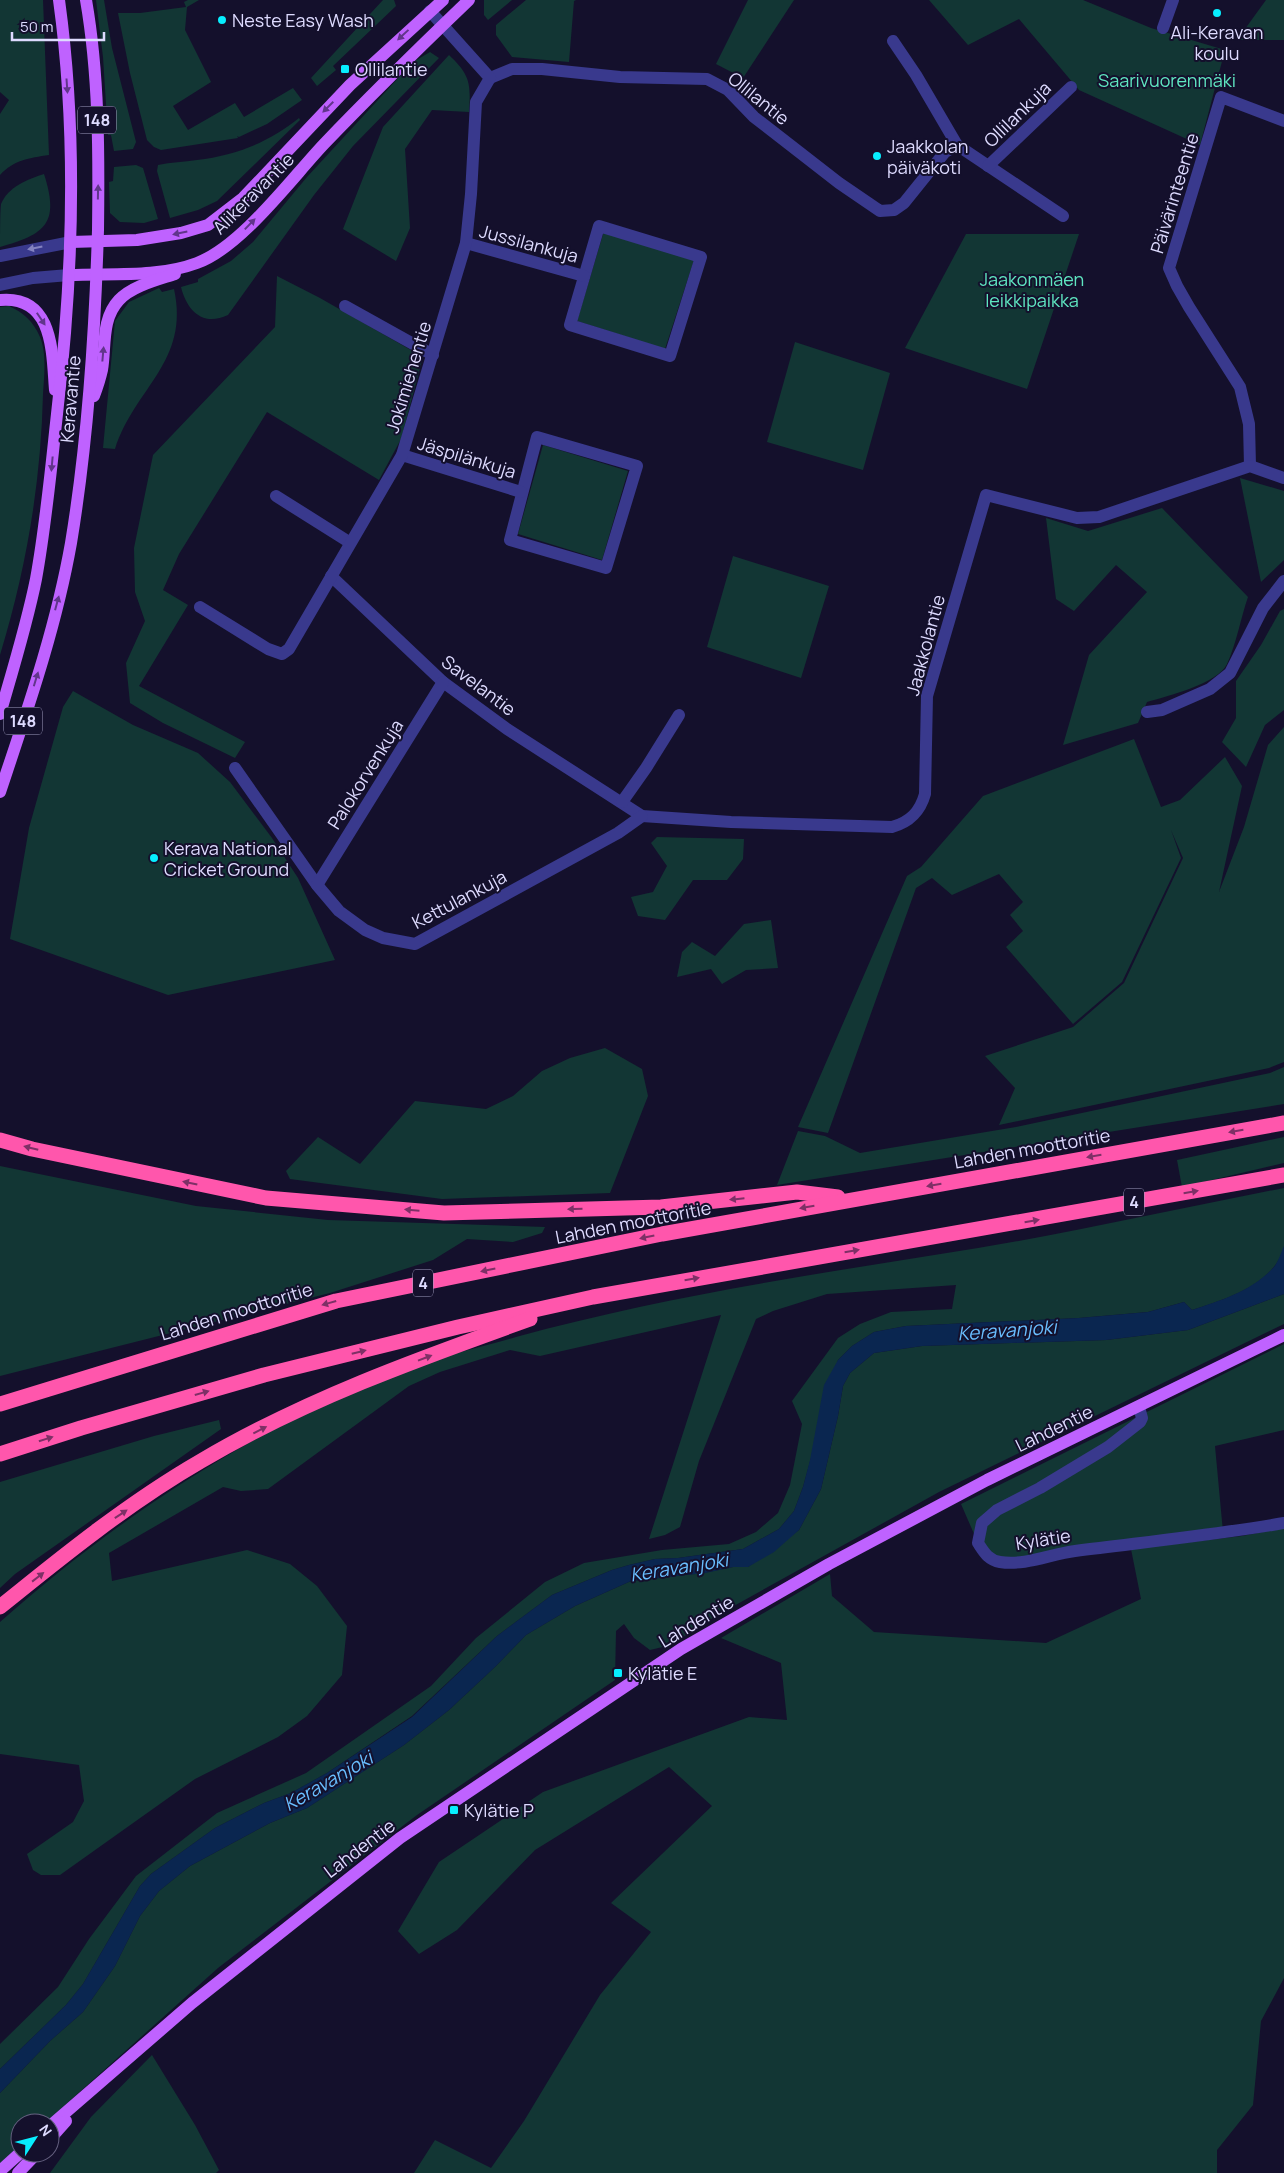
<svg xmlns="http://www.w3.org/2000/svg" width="1284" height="2173" font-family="Manrope,sans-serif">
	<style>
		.green { fill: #123634 }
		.water { fill: #0a2650 }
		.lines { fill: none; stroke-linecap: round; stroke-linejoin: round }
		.minor { stroke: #39398d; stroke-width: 12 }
		.major { stroke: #bf62ff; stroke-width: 12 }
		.highway { stroke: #ff56ac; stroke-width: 15 }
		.oneway { fill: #61358b }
		.oneway2 { fill: #8382c0 }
		.oneway3 { fill: #7e3066 }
		.poi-dot { fill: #07eeff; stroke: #14102c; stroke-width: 2 }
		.labels { text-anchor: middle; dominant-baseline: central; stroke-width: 4; stroke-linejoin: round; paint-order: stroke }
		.shield { fill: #14102c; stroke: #a19ec0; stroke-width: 1 }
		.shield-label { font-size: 16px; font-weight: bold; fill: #dedbff }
		.poi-label { font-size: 18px; fill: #dedbff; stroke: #14102c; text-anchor: start }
		.park-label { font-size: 18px; fill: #5fe6c1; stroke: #14102c }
		.street-label { font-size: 18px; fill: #dedbff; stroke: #14102c }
		.water-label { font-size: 19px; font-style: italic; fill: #69beff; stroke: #14102c }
	</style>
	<rect width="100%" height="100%" fill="#14102c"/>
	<g class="green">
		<path d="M0 0H43L49 155C29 158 14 160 0 175V114L9 100 0 92Z"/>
		<polygon points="96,0 104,0 112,48 136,142 133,149 114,151 111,135 108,135 103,57"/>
		<polygon points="188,0 199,0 187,7 185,30 211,82 173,106 188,130 235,103 244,117 293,88 302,100 267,124 239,137 237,136 238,138 161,150 154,147 147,140 130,73 118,13 140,13 186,7 184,2"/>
		<polygon points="383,0 394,0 396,6 333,66 336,70 317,86 311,78"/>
		<polygon points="484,0 512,0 488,20 484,15"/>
		<polygon points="526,0 576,0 574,1 569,62 512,57 496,35 496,25"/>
		<polygon points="748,0 794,0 743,78 716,64"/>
		<polygon points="929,0 1083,0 1151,28 1225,50 1200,145 1079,90 1019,19 968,45"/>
		<polygon points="1266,0 1284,0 1284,40 1237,40"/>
		<path d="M430 52 439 58 353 146 314 195 228 315C203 327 187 311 181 287L198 282V279L231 261 253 242 307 177 413 62Z"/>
		<path d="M449 55C470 75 471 83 469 112L432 110 405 149 410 228 396 261 343 229 383 127Z"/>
		<path d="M299 118 300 120 217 201 198 210 170 218 157 171 158 165C171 162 184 162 197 160 236 155 268 143 299 118Z"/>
		<polygon points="136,165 143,168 158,219 144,223 120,222 110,213 109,182 113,181 114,167"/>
		<path d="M44 174C60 224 45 234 0 247 0 238 0 212 1 204 8 187 28 179 44 174Z"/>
		<polygon points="604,231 694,260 665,349 577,321"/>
		<polygon points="966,234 1079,234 1027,389 905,348"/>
		<polygon points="277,276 320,298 423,357 401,439 379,480 267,412 179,554 163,590 188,605 139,686 245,742 235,758 163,723 130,703 126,663 145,621 135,592 134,548 153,455 275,327"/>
		<path d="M159 288 162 292 174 289C190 362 135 387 115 449L103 448 115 321 129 302Z"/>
		<path d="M9 306C24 313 33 321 40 337 47 354 44 376 43 394 41 483 26 570 0 655V307Z"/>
		<polygon points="795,342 890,373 863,470 767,442"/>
		<polygon points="543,445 628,471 602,560 518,534"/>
		<polygon points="1240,478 1284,491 1284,560 1261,582"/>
		<path d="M1162 508 1248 597C1241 617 1236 645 1227 664 1217 684 1168 696 1147 702L1138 723 1063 745 1089 655 1147 592 1116 565 1074 611 1056 599 1046 518 1088 531Z"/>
		<polygon points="733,556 829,586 801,678 707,647"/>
		<polygon points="1284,609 1284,710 1265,725 1246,767 1222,742 1236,718 1236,681 1261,645 1280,611"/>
		<polygon points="73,691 133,725 198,753 230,782 272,838 298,878 335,960 168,995 10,939 29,828 63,707"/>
		<polygon points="1284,727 1284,1062 1269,1068 999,1125 1015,1088 985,1056 1073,1027 1124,983 1183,858 1171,830 1181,858 1122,982 1073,1024 1006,947 1023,931 1010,915 1023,902 999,874 952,895 932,878 916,888 828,1133 798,1127 907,876 921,867 983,796 1134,739 1161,807 1180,800 1225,757 1242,786 1219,892 1244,827 1268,745"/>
		<polygon points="657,837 744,839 743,859 727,880 693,880 665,920 638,916 631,897 653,892 667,866 651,843"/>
		<polygon points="771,920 778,968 746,970 722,984 711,969 677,977 682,952 692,942 715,956 744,924"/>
		<polygon points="605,1048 642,1069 648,1096 610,1193 442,1199 290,1179 286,1171 318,1137 360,1164 415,1101 486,1109 513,1096 542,1071 570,1058"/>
		<polygon points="1284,1067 1284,1104 777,1185 798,1131 825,1136 860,1153 1016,1127 1270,1073"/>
		<polygon points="1284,1137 1284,1163 1182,1187 1177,1160"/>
		<polygon points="0,1166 196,1206 328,1220 545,1227 542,1233 513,1242 467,1239 433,1260 330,1293 0,1376"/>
		<path d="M1284 1188C1284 1204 1284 1232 1284 1247 1275 1284 1224 1300 1192 1310L1184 1302 1148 1312 1079 1318 906 1326 874 1332 852 1346 838 1360 803 1487 794 1511 779 1529 743 1549 678 1558 655 1559 629 1565 612 1570 552 1595 497 1636 412 1716 327 1773 291 1793 264 1803 215 1828 151 1874 140 1886 83 1984 66 2005 0 2069V2044L58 1987 89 1939 136 1876 217 1813 306 1773 431 1686 476 1638 545 1582 584 1563 662 1550 729 1544 756 1532 778 1513 790 1485 802 1424 792 1401 838 1338 860 1324 891 1312 952 1309 956 1285 827 1294 773 1311 756 1319 699 1461 680 1527 665 1535 649 1539 721 1315 540 1356 510 1350 440 1372 409 1386 268 1489 241 1491 223 1487 109 1553 112 1581 247 1550 290 1564 317 1586 347 1626 342 1675 307 1716 278 1737 195 1779 60 1875H41L33 1870 27 1854 73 1822 84 1801 79 1765 0 1754V1622C118 1517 255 1427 403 1370 440 1356 479 1348 516 1337 668 1295 823 1273 978 1248 1080 1231 1182 1208 1284 1188Z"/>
		<polygon points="1284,1294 1284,1324 939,1492 714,1617 671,1645 650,1650 634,1638 624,1624 616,1631 615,1680 417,1815 218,1968 45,2123 20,2123 20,2146 0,2164 0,2093 50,2041 83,2012 115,1966 140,1916 159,1891 190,1866 270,1823 307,1808 404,1745 449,1710 496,1666 526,1635 575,1606 631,1581 704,1573 733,1567 748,1567 799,1530 821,1489 838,1416 843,1386 850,1373 874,1353 922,1346 1106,1340 1188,1330"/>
		<polygon points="1284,1344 1284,1430 1215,1446 1223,1532 999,1562 978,1543 961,1504"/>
		<polygon points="219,1420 221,1429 15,1574 0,1588 0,1482 154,1436"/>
		<polygon points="1284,1528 1284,1978 1261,2021 1253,2105 1217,2150 1217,2173 414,2173 435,2140 491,2168 524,2121 600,1995 651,1932 611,1903 712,1806 669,1767 535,1850 457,1930 419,1954 398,1931 439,1862 543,1792 749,1717 787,1720 781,1663 721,1638 830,1574 832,1596 874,1632 1046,1643 1141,1599 1131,1549 1242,1536"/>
		<polygon points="152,2055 195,2125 219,2170 216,2173 50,2173 91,2117"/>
	</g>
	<path class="water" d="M1284 1246V1294L1188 1330 1106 1340 922 1346 874 1353 850 1373 843 1386 838 1416 821 1489 799 1530 774 1552 748 1567H733L705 1573 631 1581 575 1606 526 1635 496 1666 449 1710 404 1745 307 1808 270 1823 190 1866 159 1891 140 1916 115 1966 83 2012 50 2041 0 2093V2069L66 2005 83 1984 140 1886 151 1874 215 1828 264 1803 291 1793 327 1773 412 1717 497 1636 552 1595 612 1570 629 1565 655 1559 678 1558 743 1549 779 1529 794 1511 803 1487 810 1460 824 1385 838 1360 852 1346 874 1332 906 1326 1079 1318 1148 1312 1184 1302 1192 1310C1222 1300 1252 1291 1274 1267 1278 1262 1281 1253 1284 1246Z"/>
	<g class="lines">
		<g class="minor">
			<polyline points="1163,28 1173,0"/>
			<polyline points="893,41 916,75 957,145 1063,216"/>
			<polyline points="490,78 512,69 542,69 620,77 707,79 728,90 754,117 839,183 880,211 894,210 904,203 945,152 957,145"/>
			<polyline points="988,166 1071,87"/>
			<polygon points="599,226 701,257 670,356 570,325"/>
			<polyline points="466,243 584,276"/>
			<polyline points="0,256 71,242"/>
			<polyline points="0,285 33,278 69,275"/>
			<polyline points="345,306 433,355"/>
			<polygon points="537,437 637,466 606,568 510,540"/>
			<polyline points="402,455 521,492"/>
			<polyline points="1250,466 1249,424 1240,387 1189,307 1177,286 1169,268 1221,97 1284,121"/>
			<polyline points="276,496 349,542"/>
			<path d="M331 576 443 682 507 729 642 816 731 822 892 827C910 822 920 812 925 794L927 696 986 495 1077 518 1099 517 1250 466 1284 478"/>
			<polyline points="200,607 268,649 282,654 289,649 402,455 466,243 471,194 476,102 490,78 430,11"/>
			<polyline points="1147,712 1162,710 1210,689 1230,673 1263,608 1284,581"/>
			<polyline points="235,768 317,885 339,911 365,930 383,938 415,944 618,833 642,816"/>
			<polyline points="622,802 646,768 679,715"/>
			<polyline points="317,885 443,682"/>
			<path d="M1139 1407 1142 1418 1140 1422 1108 1447 1040 1488 997 1510 982 1523 978 1543C984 1552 988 1560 1000 1562 1025 1566 1051 1554 1075 1551 1145 1542 1215 1535 1284 1523"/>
		</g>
		<g class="major">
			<polyline points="71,242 137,240 181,233 208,225 243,198 350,85 443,0"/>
			<path d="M69 275C111 273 157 278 197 263 241 247 291 179 324 144 371 95 420 47 469 0"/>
			<path d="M0 300C54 295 52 353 55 390"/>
			<path d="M94 396C97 388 100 379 102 370 106 347 101 319 119 300 132 286 157 280 175 274"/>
			<path d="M0 714C13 669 27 624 36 579 46 524 51 469 57 414 73 277 78 137 59 0"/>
			<path d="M0 792C27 711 56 628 71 543 88 440 95 334 98 230 99 153 99 75 86 0"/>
			<polyline points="50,2126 192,2003 400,1838 681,1649 829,1564 987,1480 1284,1335"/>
			<polyline points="50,2139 66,2121"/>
			<polyline points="0,2171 20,2153"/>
			<polyline points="18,2173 37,2153"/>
		</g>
		<g class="highway">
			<polyline points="0,1140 32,1149 266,1198 444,1213 661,1207 797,1192 838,1197"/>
			<polyline points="0,1404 336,1301 662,1234 1284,1123"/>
			<polyline points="0,1454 81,1428 264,1375 458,1327 593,1297 1284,1175"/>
			<path d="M0 1607C64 1555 130 1502 201 1461 304 1400 418 1359 530 1319"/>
		</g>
	</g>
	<defs><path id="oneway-solid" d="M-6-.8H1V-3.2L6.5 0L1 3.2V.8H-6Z" transform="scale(1.25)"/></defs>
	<g class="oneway">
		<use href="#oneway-solid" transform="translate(403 35) rotate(137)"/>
		<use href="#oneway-solid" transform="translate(67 86) rotate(86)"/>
		<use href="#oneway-solid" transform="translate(328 107) rotate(135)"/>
		<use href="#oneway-solid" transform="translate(98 192) rotate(-89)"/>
		<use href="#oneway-solid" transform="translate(250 224) rotate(-46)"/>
		<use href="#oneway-solid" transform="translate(180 233) rotate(168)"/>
		<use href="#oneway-solid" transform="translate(41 319) rotate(56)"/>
		<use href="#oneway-solid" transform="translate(103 354) rotate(-85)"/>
		<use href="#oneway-solid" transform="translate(52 464) rotate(95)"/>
		<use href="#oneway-solid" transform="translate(57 603) rotate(-75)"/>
		<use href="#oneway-solid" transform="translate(36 679) rotate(-73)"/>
	</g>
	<use class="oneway2" href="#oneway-solid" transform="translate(35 248) rotate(169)"/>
	<g class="oneway3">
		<use href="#oneway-solid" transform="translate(1236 1131) rotate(170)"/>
		<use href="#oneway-solid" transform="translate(31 1148) rotate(-166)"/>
		<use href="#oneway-solid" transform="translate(1094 1156) rotate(170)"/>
		<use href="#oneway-solid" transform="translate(190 1183) rotate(-168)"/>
		<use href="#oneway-solid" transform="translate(934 1185) rotate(170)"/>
		<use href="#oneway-solid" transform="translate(1191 1192) rotate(-10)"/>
		<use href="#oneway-solid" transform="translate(737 1199) rotate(174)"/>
		<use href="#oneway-solid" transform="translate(807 1207) rotate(170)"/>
		<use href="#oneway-solid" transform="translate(575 1209) rotate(178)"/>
		<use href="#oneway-solid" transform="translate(412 1210) rotate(-175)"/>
		<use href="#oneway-solid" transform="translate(1032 1221) rotate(-10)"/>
		<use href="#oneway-solid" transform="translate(647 1237) rotate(168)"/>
		<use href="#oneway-solid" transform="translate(852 1251) rotate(-10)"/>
		<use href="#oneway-solid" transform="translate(488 1270) rotate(168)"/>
		<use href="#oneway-solid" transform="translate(692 1279) rotate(-10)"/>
		<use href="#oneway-solid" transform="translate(329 1303) rotate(164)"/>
		<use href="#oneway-solid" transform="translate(359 1352) rotate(-14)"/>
		<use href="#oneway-solid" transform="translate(425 1358) rotate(-21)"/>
		<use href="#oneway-solid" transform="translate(202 1393) rotate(-16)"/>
		<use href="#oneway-solid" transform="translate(260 1430) rotate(-27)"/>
		<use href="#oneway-solid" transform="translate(46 1439) rotate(-18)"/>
		<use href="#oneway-solid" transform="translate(121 1514) rotate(-34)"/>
		<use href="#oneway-solid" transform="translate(38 1577) rotate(-38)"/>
	</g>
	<g class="poi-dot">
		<circle cx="1217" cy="13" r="5"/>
		<circle cx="222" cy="20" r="5"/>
		<rect x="340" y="64" width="10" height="10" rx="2.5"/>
		<circle cx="877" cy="156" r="5"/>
		<circle cx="154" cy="858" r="5"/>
		<rect x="613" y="1668" width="10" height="10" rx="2.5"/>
		<rect x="449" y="1805" width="10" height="10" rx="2.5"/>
	</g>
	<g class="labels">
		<g class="shield">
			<rect x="78" y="106.5" width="38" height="27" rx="4"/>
			<rect x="4" y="707.5" width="38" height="27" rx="4"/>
			<rect x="1124" y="1188.5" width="20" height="27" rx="4"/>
			<rect x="413" y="1269.5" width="20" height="27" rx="4"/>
		</g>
		<g class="shield-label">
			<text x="97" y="120">148</text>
			<text x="23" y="721">148</text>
			<text x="1134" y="1202">4</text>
			<text x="423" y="1283">4</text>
		</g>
		<g class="poi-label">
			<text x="232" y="20">Neste Easy Wash</text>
			<text x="1217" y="32" text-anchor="middle">Ali-Keravan<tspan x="1217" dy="21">koulu</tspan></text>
			<text x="355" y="69">Ollilantie</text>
			<text x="887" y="146">Jaakkolan<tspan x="887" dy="21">päiväkoti</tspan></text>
			<text x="164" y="848">Kerava National<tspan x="164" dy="21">Cricket Ground</tspan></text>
			<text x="628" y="1673">Kylätie E</text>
			<text x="464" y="1810">Kylätie P</text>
		</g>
		<g class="park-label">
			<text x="1167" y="80">Saarivuorenmäki</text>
			<text x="1032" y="279">Jaakonmäen<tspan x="1032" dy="21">leikkipaikka</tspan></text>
		</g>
		<g class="street-label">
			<text transform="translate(759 98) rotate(39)">Ollilantie</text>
			<text transform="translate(1017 114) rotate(-44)">Ollilankuja</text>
			<text transform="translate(253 193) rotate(-45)">Alikeravantie</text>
			<text transform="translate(1174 193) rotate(-73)">Päivärinteentie</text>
			<text transform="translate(529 243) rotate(15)">Jussilankuja</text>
			<text transform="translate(408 377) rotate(-73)">Jokimiehentie</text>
			<text transform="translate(70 399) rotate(-85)">Keravantie</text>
			<text transform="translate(467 457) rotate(17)">Jäspilänkuja</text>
			<text transform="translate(925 645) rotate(-75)">Jaakkolantie</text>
			<text transform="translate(479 685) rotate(37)">Savelantie</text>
			<text transform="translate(365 774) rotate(-58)">Palokorvenkuja</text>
			<text transform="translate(459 899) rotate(-28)">Kettulankuja</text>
			<text transform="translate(1032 1148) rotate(-10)">Lahden moottoritie</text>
			<text transform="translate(633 1222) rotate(-11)">Lahden moottoritie</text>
			<text transform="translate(236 1311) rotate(-17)">Lahden moottoritie</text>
			<text transform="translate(1054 1428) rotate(-26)">Lahdentie</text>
			<text transform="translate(1043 1539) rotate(-9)">Kylätie</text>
			<text transform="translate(696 1621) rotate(-31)">Lahdentie</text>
			<text transform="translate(359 1848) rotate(-37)">Lahdentie</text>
		</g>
		<g class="water-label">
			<text transform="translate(1007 1330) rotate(-4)">Keravanjoki</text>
			<text transform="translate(679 1567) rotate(-9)">Keravanjoki</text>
			<text transform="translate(328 1781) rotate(-30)">Keravanjoki</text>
		</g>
	</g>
	<g transform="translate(35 2138) rotate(54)"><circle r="24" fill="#14102c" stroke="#656180"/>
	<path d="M0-4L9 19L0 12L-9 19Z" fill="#07eeff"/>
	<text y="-8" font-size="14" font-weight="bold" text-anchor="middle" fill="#dedbff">N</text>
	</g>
	<path d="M12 32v8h92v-8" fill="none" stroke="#dedbff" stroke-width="2.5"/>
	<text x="20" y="32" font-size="15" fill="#dedbff" stroke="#14102c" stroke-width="4" paint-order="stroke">50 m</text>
</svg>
